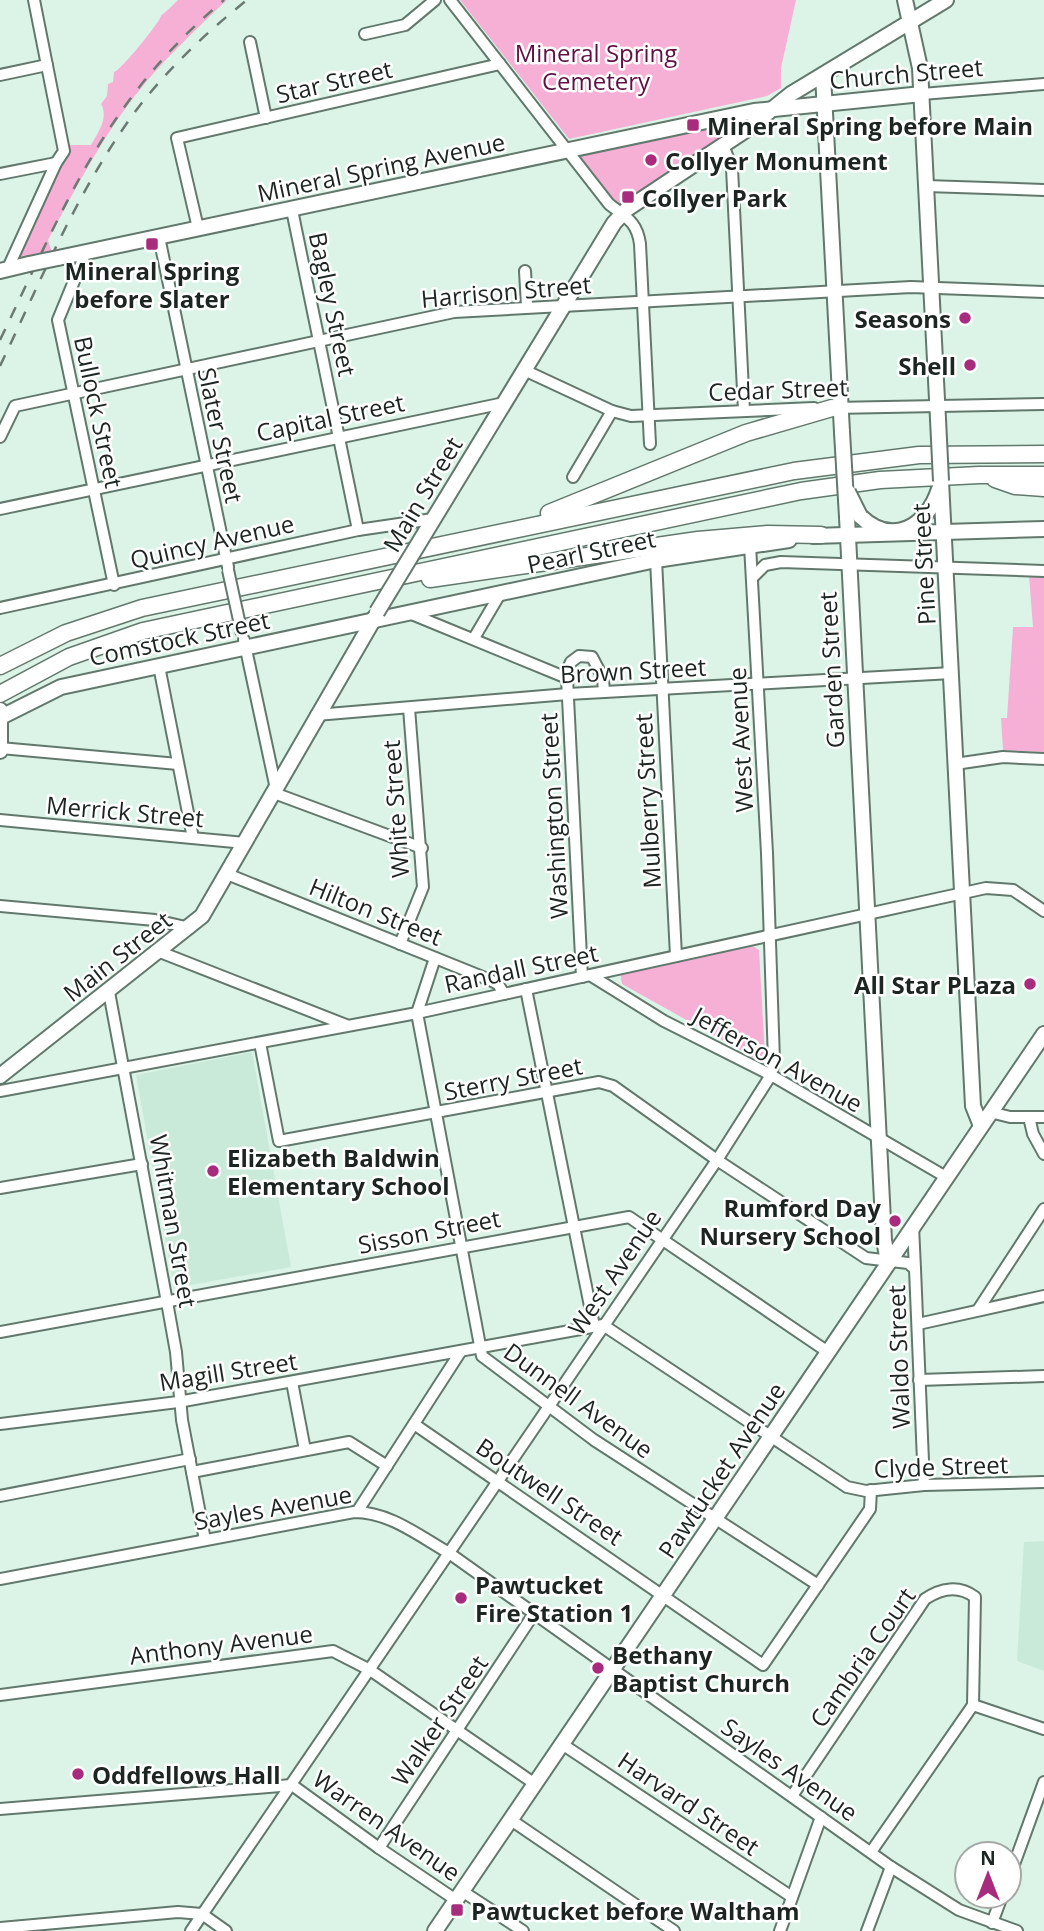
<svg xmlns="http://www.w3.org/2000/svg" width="1044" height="1931" font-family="'Open Sans',sans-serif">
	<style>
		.built { fill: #caead9 }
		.green { fill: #f6b0d6 }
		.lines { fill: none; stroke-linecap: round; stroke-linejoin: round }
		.minor-casing { stroke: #62786c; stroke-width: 14 }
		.major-casing { stroke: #62786c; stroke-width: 18 }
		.highway-casing { stroke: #62786c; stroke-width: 19 }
		.minor { stroke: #fff; stroke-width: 10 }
		.major { stroke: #fff; stroke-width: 14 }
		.highway { stroke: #fff; stroke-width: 16 }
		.rail { stroke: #6b7a72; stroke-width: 2.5; stroke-dasharray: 12 12; stroke-linecap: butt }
		.minor-bridge-casing { stroke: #62786c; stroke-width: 14; stroke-linecap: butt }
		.major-bridge-casing { stroke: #62786c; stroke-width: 18; stroke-linecap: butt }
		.minor-bridge { stroke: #fff; stroke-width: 10 }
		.major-bridge { stroke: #fff; stroke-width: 14 }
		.poi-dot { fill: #a82c7d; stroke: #fff; stroke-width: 2.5 }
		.labels { text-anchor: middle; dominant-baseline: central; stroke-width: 5; stroke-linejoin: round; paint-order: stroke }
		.park-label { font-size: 24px; fill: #5f1145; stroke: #fff }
		.street-label { font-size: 24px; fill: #1d2521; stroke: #fff }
		.poi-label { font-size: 24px; font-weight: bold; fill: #1d2521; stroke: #fff; text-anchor: start }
	</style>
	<rect width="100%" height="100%" fill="#dcf4e7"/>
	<g class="built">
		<polygon points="252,1052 291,1267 174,1288 136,1075"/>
		<polygon points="1044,1541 1044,1671 1017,1661 1024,1542"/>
	</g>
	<g class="green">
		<path d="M178 0H227C195 30 161 62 134 97 100 141 74 191 48 240L54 259 10 266 65 145H91C98 132 109 118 101 104L107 96 108 84 113 82 114 72C121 70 151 32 157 23 160 20 160 16 163 14 169 9 172 6 178 0Z"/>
		<polygon points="460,0 796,0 781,68 781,88 767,96 569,139"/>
		<polygon points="762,109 626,214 593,185 575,150"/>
		<polygon points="1029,576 1044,577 1044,752 1003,750 1001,718 1007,718 1013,627 1033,627"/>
		<polygon points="749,944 759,950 765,1057 760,1061 622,984 620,972"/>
	</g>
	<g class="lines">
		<g class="minor-casing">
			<g id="minor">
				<path d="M450 0 609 204C625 217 637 221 640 244L650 444"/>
				<polyline points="365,34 405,25 435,0"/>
				<polyline points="250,42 266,118"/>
				<polyline points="0,75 47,65"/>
				<polyline points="922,94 1044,84"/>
				<polyline points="723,145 732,168 744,411"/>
				<polyline points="0,174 56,163"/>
				<polyline points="926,186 1044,190"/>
				<polyline points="292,210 358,530"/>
				<polyline points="198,228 177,138 500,64"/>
				<polyline points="159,237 228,567"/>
				<polyline points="86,252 58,320 114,585"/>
				<polyline points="8,268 56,163 64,151 34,0"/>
				<polyline points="525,271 527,306"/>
				<polyline points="524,370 612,411 631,416 814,408"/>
				<polyline points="833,408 1044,404"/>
				<polyline points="0,437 15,406 454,312 911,287 1044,292"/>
				<polyline points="573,477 612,411"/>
				<polyline points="0,509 504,403"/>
				<polyline points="656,560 676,956"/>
				<polyline points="752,578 765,565 781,562 1044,571"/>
				<polyline points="0,608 358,530 433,519"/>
				<polyline points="409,613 567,678 582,977"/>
				<polyline points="474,638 500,594"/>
				<polyline points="244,640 276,789"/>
				<polyline points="159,666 193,838"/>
				<polyline points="565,675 571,662 579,656 592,657 603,678 604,692"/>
				<polyline points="316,715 568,694 952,673"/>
				<polyline points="0,748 178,764"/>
				<polyline points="955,764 1003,757 1044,759"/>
				<polyline points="274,793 422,848"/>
				<polyline points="0,820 245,843"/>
				<polyline points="227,874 490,980 498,984 504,994"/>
				<polyline points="0,906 155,920 190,928"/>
				<polyline points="400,944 423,887 409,708"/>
				<polyline points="160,952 346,1025"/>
				<polyline points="435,958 417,1013 482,1356 594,1440 818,1585"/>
				<polyline points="590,975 664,1021 771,1075 946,1177"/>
				<polyline points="526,989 594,1326"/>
				<polyline points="109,992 167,1302 176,1352 182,1420 205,1540"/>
				<polyline points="260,1043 279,1141 599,1082 613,1086 717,1160 866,1258 908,1263 915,1269 924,1485"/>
				<polyline points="0,1091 417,1013 986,888 1013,890 1044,911"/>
				<polyline points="990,1112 1010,1117 1044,1117"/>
				<polyline points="1029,1117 1033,1134 1044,1154"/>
				<polyline points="0,1188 142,1164"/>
				<polyline points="913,1226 915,1269"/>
				<polyline points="978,1310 1044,1209"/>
				<polyline points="918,1324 1044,1296"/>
				<polyline points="0,1332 629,1217 828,1352"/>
				<polyline points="919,1380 1044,1376"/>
				<polyline points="292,1382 305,1450"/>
				<polyline points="0,1424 178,1402 603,1325 847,1487 866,1491 924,1485 1044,1482"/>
				<polyline points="414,1424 763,1665 870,1509 871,1490"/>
				<polyline points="192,1472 349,1442 387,1466"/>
				<polyline points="0,1496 190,1459"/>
				<polyline points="357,1512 461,1351"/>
				<path d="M0 1579 354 1512C390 1512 419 1536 449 1553L891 1867 959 1910 1017 1931"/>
				<polyline points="0,1695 333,1651 370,1670 535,1784"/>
				<polyline points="973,1705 1044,1729"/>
				<polyline points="562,1744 792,1897"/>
				<path d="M792 1796 925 1599C941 1588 959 1585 975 1597L973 1705 871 1852"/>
				<polyline points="0,1809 292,1785 379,1848 456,1900"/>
				<polyline points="511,1820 674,1931"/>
				<polyline points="379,1848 533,1615"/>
				<polyline points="1009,1878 1044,1782"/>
				<polyline points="462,1891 523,1931"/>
				<polyline points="992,1923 1002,1896"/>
				<polyline points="0,1928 178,1912 202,1914 226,1931"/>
				<polyline points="191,1931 717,1160 771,1075 774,1061 767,853 750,545"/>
				<polyline points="780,1931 821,1817"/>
				<polyline points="867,1931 891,1867"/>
			</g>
		</g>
		<g class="major-casing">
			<g id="major">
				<polyline points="905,0 920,68 938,419"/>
				<polyline points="823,75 842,432"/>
				<polyline points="58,258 754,111 922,94"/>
				<polyline points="0,271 29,264"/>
				<polyline points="941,481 973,1106 981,1126"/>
				<path d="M860 516C892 547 927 527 939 489"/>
				<polyline points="847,517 884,1240 888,1262"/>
				<polyline points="425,533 614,223 627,209 746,130 791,94 946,0"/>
				<polyline points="813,536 1044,529"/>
				<polyline points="1,717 61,687 656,560 789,540"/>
				<polyline points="0,751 0,710"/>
				<polyline points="0,1076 202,916 375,617"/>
				<polyline points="435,1931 1044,1034"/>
			</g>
		</g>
		<g class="highway-casing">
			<g id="highway">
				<polyline points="995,479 1015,486 1044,488"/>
				<polyline points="549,513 746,433 832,408"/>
				<polyline points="430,579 698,540 767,534 821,535"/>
				<polyline points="0,666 66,633 142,608 794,471 919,455 1044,454"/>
				<polyline points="0,694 69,657 143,631 801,491 880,480 979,475 1044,475"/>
			</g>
		</g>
		<use href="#minor" class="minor"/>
		<use href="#major" class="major"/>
		<use href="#highway" class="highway"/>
		<g class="rail">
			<path d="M0 340C65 205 105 100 224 0"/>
			<path d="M0 366C42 278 81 182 141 104 172 65 208 31 247 0"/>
		</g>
		<g class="minor-bridge-casing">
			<polyline id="minor-bridge" points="228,570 242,634"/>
		</g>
		<g class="major-bridge-casing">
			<g id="major-bridge">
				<polyline points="29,264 58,258"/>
				<polyline points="938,419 941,481"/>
				<polyline points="842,432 847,517"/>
				<polyline points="848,492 860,516"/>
				<polyline points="377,612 425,533"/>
			</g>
		</g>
		<use href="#minor-bridge" class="minor-bridge"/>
		<use href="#major-bridge" class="major-bridge"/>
	</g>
	<g class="poi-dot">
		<rect x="686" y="118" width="14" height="14" rx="3.5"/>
		<circle cx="651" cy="160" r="7"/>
		<rect x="621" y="190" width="14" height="14" rx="3.5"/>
		<rect x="145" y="237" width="14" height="14" rx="3.5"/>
		<circle cx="965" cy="318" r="7"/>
		<circle cx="970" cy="365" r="7"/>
		<circle cx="1030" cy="984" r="7"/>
		<circle cx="213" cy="1171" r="7"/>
		<circle cx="895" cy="1221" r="7"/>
		<circle cx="461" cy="1598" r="7"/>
		<circle cx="598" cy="1668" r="7"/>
		<circle cx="78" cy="1774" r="7"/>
		<rect x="450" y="1903" width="14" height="14" rx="3.5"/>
	</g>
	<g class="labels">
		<g class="park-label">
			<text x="596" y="52">Mineral Spring<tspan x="596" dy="28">Cemetery</tspan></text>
		</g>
		<g class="street-label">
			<text transform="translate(906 73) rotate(-5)">Church Street</text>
			<text transform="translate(334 81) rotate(-13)">Star Street</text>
			<text transform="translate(381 167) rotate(-12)">Mineral Spring Avenue</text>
			<text transform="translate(506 291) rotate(-5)">Harrison Street</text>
			<text transform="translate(333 304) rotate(78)">Bagley Street</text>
			<text transform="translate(778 389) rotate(-2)">Cedar Street</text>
			<text transform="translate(99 412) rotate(78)">Bullock Street</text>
			<text transform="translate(330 417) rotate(-12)">Capital Street</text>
			<text transform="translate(221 435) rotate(78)">Slater Street</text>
			<text transform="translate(422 494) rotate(-59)">Main Street</text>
			<text transform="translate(212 541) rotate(-13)">Quincy Avenue</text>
			<text transform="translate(591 551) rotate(-12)">Pearl Street</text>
			<text transform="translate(923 564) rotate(-93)">Pine Street</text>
			<text transform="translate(179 638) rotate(-12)">Comstock Street</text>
			<text transform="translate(633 670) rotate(-3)">Brown Street</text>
			<text transform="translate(831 670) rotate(-93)">Garden Street</text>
			<text transform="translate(740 740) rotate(-93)">West Avenue</text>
			<text transform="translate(647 801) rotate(-93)">Mulberry Street</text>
			<text transform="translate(395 809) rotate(-94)">White Street</text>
			<text transform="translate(125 811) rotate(5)">Merrick Street</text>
			<text transform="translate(553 816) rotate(-93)">Washington Street</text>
			<text transform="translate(376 911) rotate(22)">Hilton Street</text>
			<text transform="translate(117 956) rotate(-38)">Main Street</text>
			<text transform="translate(521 968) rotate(-12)">Randall Street</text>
			<text transform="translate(778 1059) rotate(29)">Jefferson Avenue</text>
			<text transform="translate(513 1078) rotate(-11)">Sterry Street</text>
			<text transform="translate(174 1221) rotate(80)">Whitman Street</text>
			<text transform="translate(429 1231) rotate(-11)">Sisson Street</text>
			<text transform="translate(614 1272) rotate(-56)">West Avenue</text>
			<text transform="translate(898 1357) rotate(-92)">Waldo Street</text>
			<text transform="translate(228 1371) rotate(-9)">Magill Street</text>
			<text transform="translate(579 1400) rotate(36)">Dunnell Avenue</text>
			<text transform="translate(941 1466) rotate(-2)">Clyde Street</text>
			<text transform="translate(721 1470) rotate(-56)">Pawtucket Avenue</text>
			<text transform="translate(550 1491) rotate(34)">Boutwell Street</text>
			<text transform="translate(273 1507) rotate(-10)">Sayles Avenue</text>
			<text transform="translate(221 1644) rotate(-7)">Anthony Avenue</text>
			<text transform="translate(862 1657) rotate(-55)">Cambria Court</text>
			<text transform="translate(439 1720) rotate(-56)">Walker Street</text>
			<text transform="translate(790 1769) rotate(35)">Sayles Avenue</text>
			<text transform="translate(689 1803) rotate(34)">Harvard Street</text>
			<text transform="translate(387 1825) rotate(35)">Warren Avenue</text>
		</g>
		<g class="poi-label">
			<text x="707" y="125">Mineral Spring before Main</text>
			<text x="665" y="160">Collyer Monument</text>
			<text x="642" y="197">Collyer Park</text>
			<text x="152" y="270" text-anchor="middle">Mineral Spring<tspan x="152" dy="28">before Slater</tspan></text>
			<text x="951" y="318" text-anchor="end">Seasons</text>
			<text x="956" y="365" text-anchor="end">Shell</text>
			<text x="1016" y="984" text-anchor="end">All Star PLaza</text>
			<text x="227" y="1157">Elizabeth Baldwin<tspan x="227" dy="28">Elementary School</tspan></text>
			<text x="881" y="1207" text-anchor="end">Rumford Day<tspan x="881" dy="28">Nursery School</tspan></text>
			<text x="475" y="1584">Pawtucket<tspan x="475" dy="28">Fire Station 1</tspan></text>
			<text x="612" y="1654">Bethany<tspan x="612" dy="28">Baptist Church</tspan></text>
			<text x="92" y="1774">Oddfellows Hall</text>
			<text x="471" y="1910">Pawtucket before Waltham</text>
		</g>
	</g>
	<g transform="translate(988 1875)"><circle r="33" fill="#ffffff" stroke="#a5a8a6" stroke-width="2"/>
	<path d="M0-5L12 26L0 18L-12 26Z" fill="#a82c7d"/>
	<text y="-10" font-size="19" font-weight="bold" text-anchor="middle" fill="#1d2521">N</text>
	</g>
</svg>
